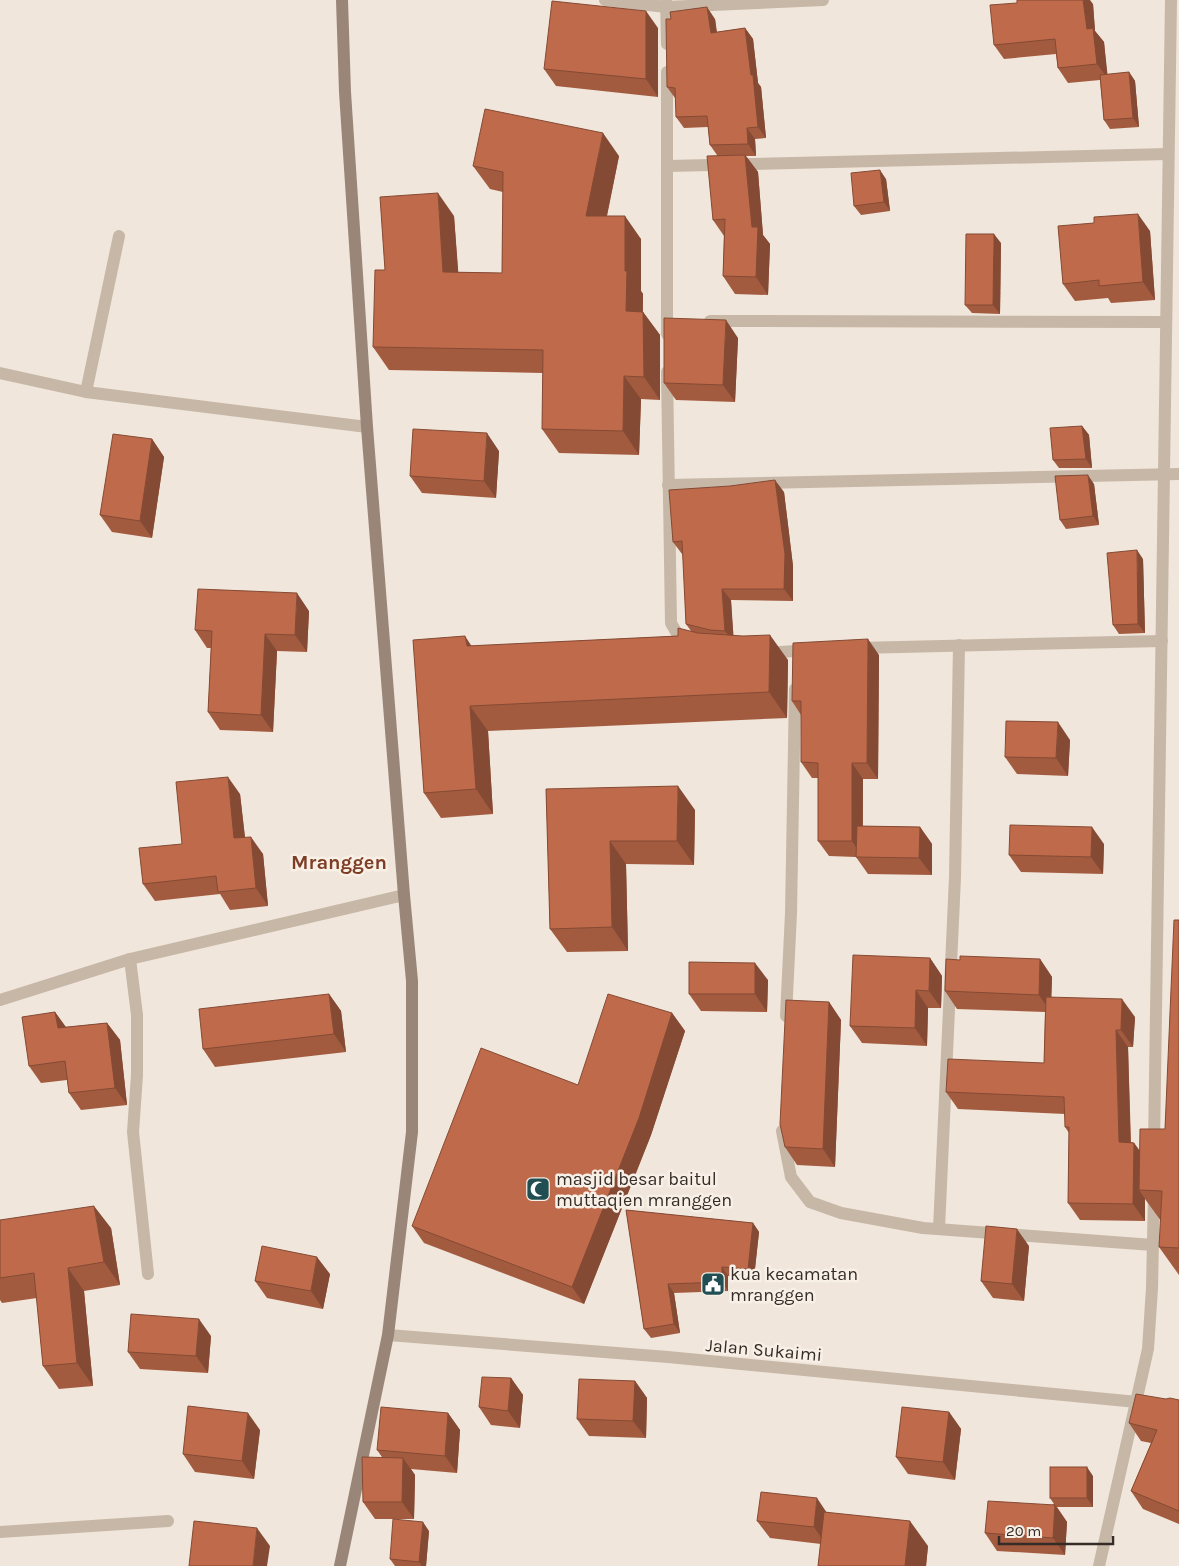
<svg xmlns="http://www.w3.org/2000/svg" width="1179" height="1566" font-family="Karla,sans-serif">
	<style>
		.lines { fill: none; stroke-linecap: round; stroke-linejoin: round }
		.street { stroke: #c7b7a7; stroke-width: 12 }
		.secondary { stroke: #9a8679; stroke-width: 12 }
		.wall { fill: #a35b40 }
		.shaded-wall { fill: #854a34 }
		.building { fill: #be6a4b; stroke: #854a34 }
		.labels { text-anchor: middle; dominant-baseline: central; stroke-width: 5; stroke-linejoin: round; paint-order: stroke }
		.poi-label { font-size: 18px; fill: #342c27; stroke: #f8f0e7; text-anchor: start }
		.street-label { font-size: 18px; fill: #342c27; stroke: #f8f0e7 }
		.quarter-label { font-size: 20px; font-weight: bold; fill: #7e3e26; stroke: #f8f0e7 }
	</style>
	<rect width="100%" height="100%" fill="#f0e6db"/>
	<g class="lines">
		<g class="street">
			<polyline points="605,0 666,7 823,0"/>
			<polyline points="666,0 667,44"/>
			<polyline points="667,72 667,334"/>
			<polyline points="668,166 1168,154"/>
			<polyline points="710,321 1166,322"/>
			<polyline points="667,372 671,623 679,637 690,643"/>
			<polyline points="0,373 86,392 367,427"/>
			<polyline points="86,392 119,236"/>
			<polyline points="668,485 1179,474"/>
			<polyline points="857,648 1162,641"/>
			<polyline points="767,653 809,650"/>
			<polyline points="130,959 137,1015 137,1075 133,1132 148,1274"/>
			<polyline points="0,1000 130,959 404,895"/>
			<polyline points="786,1016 791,913 795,689"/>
			<polyline points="782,1131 791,1177 810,1202 841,1213 923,1228 1153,1245"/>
			<polyline points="1154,1147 1171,0"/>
			<polyline points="939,1229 955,877 959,645"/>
			<polyline points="388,1335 668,1357 1137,1402 1179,1408"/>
			<polyline points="0,1532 168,1521"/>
			<polyline points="1099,1566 1148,1349 1152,1288 1154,1194"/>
		</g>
		<polyline class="secondary" points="340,1566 388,1335 412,1132 412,981 404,895 367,427 345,92 342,0"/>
	</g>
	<g class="wall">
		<polygon points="1093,4 1095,31 1104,42 1107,75 1129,72 1135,81 1139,127 1110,129 1104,120 1100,80 1068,83 1058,68 1056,54 1004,59 994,45"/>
		<polygon points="671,19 715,19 717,32 745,28 753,39 758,83 761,87 766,138 755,139 756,156 746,156 758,172 763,235 770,244 768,295 735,294 723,276 724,236 713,220 717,155 710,145 708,127 684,128 676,117 676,99 675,98 667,87"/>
		<polygon points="658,28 658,97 556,86 544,69"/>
		<polygon points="619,156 607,216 641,239 641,291 643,294 643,312 660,335 660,400 641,399 639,455 559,453 542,429 543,373 389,370 373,347 385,270 454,216 458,272 502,273 503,192 490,189 473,166"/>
		<polygon points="886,179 890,211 861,215 854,206"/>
		<polygon points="1150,231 1155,300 1111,303 1108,298 1075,301 1063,284"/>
		<polygon points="1001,243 1000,314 972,313 965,305"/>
		<polygon points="738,338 735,402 676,400 664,383"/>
		<polygon points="1082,426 1089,435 1092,468 1059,468 1053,460"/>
		<polygon points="152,439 164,457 152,538 112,532 100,515"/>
		<polygon points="499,451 496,498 422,493 410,476"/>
		<polygon points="1094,484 1099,525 1066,529 1060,520"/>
		<polygon points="784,492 793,566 793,601 731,600 733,635 788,660 787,718 488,731 493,814 441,818 424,793 472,646 678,636 691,631 686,624 683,553 682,554 673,542"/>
		<polygon points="1143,559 1145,633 1119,634 1113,625"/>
		<polygon points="309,611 307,652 277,651 273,732 220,730 208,712 211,648 207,648 195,630"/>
		<polygon points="879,655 878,779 863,779 863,826 920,827 932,844 932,875 868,874 856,857 829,856 818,841 818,778 812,778 801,762 801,715 792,701"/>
		<polygon points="1070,740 1068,776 1017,774 1005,757"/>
		<polygon points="546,789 695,810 694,865 626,864 628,951 567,952 550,929"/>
		<polygon points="240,794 245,837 263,854 268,906 230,910 220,894 155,901 143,884 182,844"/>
		<polygon points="1104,844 1103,874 1021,872 1009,855"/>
		<polygon points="1179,920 1179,1275 1159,1247 1161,1221 1145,1199 1145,1221 1080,1220 1068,1203 1069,1133 1065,1127 1065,1114 958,1109 946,1092 1044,1063 1045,1012 957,1009 945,991 960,960 1040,959 1052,977 1051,997 1135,1017 1133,1047 1128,1047 1131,1142 1134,1143 1140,1151 1165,1129"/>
		<polygon points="930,958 942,976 941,1008 928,1008 927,1046 862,1043 850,1026"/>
		<polygon points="768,980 767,1012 701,1011 689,994"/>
		<polygon points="329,994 341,1011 346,1052 215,1067 203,1049"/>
		<polygon points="829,1002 841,1020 835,1167 797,1165 785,1147"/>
		<polygon points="55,1012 66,1027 107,1023 120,1040 127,1105 81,1110 69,1093 67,1080 41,1083 29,1066"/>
		<polygon points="672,1013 685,1031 651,1135 584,1304 424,1243 412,1226"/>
		<polygon points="626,1210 753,1223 759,1232 754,1278 728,1276 728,1291 674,1293 680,1333 651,1338 644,1329"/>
		<polygon points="0,1220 111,1228 120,1285 84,1291 93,1386 59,1389 43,1366 37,1298 2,1303 0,1300"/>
		<polygon points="1029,1246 1024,1301 993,1298 981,1281"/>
		<polygon points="330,1274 323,1309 267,1298 255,1281"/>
		<polygon points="211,1336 208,1373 140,1369 128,1352"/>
		<polygon points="511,1378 523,1395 520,1428 491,1425 479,1407"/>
		<polygon points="635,1381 647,1398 646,1438 589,1436 577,1419"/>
		<polygon points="1166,1399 1179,1400 1179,1524 1143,1509 1131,1491 1151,1443 1141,1441 1129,1423"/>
		<polygon points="949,1412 961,1429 955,1480 908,1474 896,1457"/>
		<polygon points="448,1413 460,1430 457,1473 411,1469 415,1475 414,1519 375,1519 363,1502 382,1457 377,1450"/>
		<polygon points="260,1430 254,1479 195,1472 183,1454"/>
		<polygon points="1093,1476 1093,1507 1057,1507 1067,1522 1065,1555 997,1551 985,1533 1054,1504 1050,1498"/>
		<polygon points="827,1512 928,1546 926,1566 818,1566 821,1544 770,1538 757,1521"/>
		<polygon points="429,1531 426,1566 395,1566 390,1559"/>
	</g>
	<g class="shaded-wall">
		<polygon points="1083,0 1090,0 1093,4 1095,31 1104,42 1108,79 1097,64 1087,29"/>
		<polygon points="707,7 715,19 718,44 711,33"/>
		<polygon points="646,11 658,28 658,97 646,79"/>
		<polygon points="745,28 753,39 758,83 761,87 766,138 758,127"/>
		<polygon points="1129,72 1135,81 1139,127 1133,118"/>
		<polygon points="747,128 755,139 756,156 748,144"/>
		<polygon points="603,133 619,156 602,239 586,216"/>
		<polygon points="745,155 758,172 763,235 770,244 768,295 756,277"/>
		<polygon points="880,170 886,179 890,211 884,202"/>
		<polygon points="438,193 454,216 460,295 443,272"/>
		<polygon points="1138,214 1150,231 1155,300 1143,282"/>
		<polygon points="625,216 641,239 641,291 643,294 642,334 626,311 625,271"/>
		<polygon points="994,234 1001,243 1000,314 993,305"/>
		<polygon points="643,312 660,335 660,400 644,377"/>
		<polygon points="726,320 738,338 735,402 723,385"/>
		<polygon points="624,376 641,399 639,455 623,431"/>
		<polygon points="1082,426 1089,435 1092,468 1086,459"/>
		<polygon points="487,433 499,451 496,498 484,481"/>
		<polygon points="152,439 164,457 152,538 140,521"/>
		<polygon points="1088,475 1094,484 1099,525 1093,516"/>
		<polygon points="775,480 784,492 793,566 793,601 784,589"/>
		<polygon points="1137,550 1143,559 1145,633 1138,624"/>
		<polygon points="722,589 731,600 734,643 725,631"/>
		<polygon points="297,593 309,611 307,652 295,635"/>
		<polygon points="265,634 277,651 273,732 261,715"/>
		<polygon points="770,635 788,660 787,718 769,692"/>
		<polygon points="465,636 482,662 467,646"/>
		<polygon points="868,639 879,655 878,779 867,763"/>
		<polygon points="470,706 488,731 493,814 476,789"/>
		<polygon points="1058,722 1070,740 1068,776 1056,758"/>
		<polygon points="852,763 863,779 862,857 852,841"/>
		<polygon points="228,777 240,794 247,856 234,838"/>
		<polygon points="678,786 695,810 694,865 677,841"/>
		<polygon points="920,827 932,844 932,875 919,858"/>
		<polygon points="1092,827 1104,844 1103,874 1091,857"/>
		<polygon points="251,837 263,854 268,906 256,888"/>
		<polygon points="610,841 626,864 628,951 612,927"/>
		<polygon points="930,958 942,976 941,1008 929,991"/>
		<polygon points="1040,959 1052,977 1051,1013 1039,995"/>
		<polygon points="755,963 768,980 767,1012 755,994"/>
		<polygon points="916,990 928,1008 927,1046 915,1028"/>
		<polygon points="329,994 341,1011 346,1052 334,1034"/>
		<polygon points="1122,999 1135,1017 1133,1047 1121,1030"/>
		<polygon points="829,1002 841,1020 835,1167 823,1149"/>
		<polygon points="55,1012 67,1029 58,1028"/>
		<polygon points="672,1013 685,1031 651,1135 584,1304 572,1287"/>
		<polygon points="107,1023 120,1040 127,1105 115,1088"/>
		<polygon points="1116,1030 1128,1047 1131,1160 1119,1142"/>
		<polygon points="1134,1143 1146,1160 1139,1190 1145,1199 1145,1221 1133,1204"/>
		<polygon points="94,1206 111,1228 120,1285 104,1262"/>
		<polygon points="753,1223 759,1232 754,1278 748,1269"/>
		<polygon points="1017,1229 1029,1246 1024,1301 1012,1284"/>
		<polygon points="317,1257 330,1274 323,1309 311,1291"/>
		<polygon points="722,1267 728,1276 728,1291 722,1282"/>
		<polygon points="68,1268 84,1291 93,1386 77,1363"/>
		<polygon points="668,1284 674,1293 680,1333 674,1324"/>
		<polygon points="199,1319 211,1336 208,1373 196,1356"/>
		<polygon points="511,1378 523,1395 520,1428 508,1411"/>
		<polygon points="635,1381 647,1398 646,1438 633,1421"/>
		<polygon points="949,1412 961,1429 955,1480 943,1462"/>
		<polygon points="248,1413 260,1430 254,1479 242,1461"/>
		<polygon points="448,1413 460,1430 457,1473 445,1456"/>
		<polygon points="403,1458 415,1475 414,1519 402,1502"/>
		<polygon points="1087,1467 1093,1476 1093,1507 1087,1498"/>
		<polygon points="817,1498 829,1516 826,1545 814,1527"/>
		<polygon points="1055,1505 1067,1522 1065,1555 1053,1538"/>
		<polygon points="910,1521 928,1546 926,1566 905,1566"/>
		<polygon points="423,1522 429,1531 426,1566 422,1566 419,1562"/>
		<polygon points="257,1528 270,1546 267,1566 253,1566"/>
	</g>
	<g class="building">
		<polygon points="1017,0 1083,0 1087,29 1093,28 1097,64 1058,68 1055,39 994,45 990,5 1017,3"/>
		<polygon points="552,1 646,11 646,79 544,69"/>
		<polygon points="707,7 711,33 745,28 751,75 753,75 758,127 747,128 748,144 710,145 707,116 676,117 675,88 667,87 666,19 671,19 670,12"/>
		<polygon points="1129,72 1133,118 1104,120 1100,75"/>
		<polygon points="485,109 603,133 586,216 625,216 625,271 627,271 626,311 643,312 644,377 624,376 623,431 542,429 543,350 373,347 375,270 385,270 380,197 438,193 443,272 502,273 503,172 473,166"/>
		<polygon points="745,155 752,227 758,227 756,277 723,276 725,219 713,220 707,156"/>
		<polygon points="880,170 884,202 854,206 851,173"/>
		<polygon points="1138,214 1143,282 1099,286 1099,280 1063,284 1058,226 1094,223 1094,217"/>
		<polygon points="966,234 994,234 993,305 965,305"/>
		<polygon points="664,318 726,320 723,385 664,383"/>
		<polygon points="1082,426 1086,459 1053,460 1050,428"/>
		<polygon points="413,429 487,433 484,481 410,476"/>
		<polygon points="113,434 152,439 140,521 100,515"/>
		<polygon points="1088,475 1093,516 1060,520 1055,476"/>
		<polygon points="775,480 785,554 784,589 722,589 725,631 710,630 686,624 682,541 673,542 669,490 730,486"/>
		<polygon points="1137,550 1138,624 1113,625 1107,553"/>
		<polygon points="198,589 297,593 295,635 265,634 261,715 208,712 212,631 195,630"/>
		<polygon points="678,628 698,633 743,636 770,635 769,692 470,706 476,789 424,793 413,640 465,636 467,646 678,636"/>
		<polygon points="868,639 867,763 852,763 852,841 818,841 818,763 801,762 801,701 792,701 793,643"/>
		<polygon points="1006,721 1058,722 1056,758 1005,757"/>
		<polygon points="228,777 234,838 251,837 256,888 218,892 216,876 143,884 139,848 182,844 176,782"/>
		<polygon points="678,786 677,841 610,841 612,927 550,929 546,789"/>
		<polygon points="1010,825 1092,827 1091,857 1009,855"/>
		<polygon points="857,826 920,827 919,858 856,857"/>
		<polygon points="1174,920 1179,920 1179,1248 1159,1247 1162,1191 1139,1190 1140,1129 1165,1129"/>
		<polygon points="853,955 930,958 929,991 916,990 915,1028 850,1026"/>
		<polygon points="960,956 1040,959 1039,995 945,991 946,959 960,960"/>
		<polygon points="689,962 755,963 755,994 689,994"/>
		<polygon points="329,994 334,1034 203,1049 199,1009"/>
		<polygon points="608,994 672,1013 639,1118 572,1287 412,1226 481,1048 578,1085"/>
		<polygon points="1046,997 1122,999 1121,1030 1116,1030 1119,1142 1134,1143 1133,1204 1068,1203 1069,1127 1065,1127 1064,1097 946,1092 948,1059 1044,1063"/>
		<polygon points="786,1000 829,1002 823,1149 785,1147 780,1124"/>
		<polygon points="55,1012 58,1028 107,1023 115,1088 69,1093 65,1061 29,1066 22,1017"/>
		<polygon points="94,1206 104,1262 68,1268 77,1363 43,1366 34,1273 0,1278 0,1220"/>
		<polygon points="626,1210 753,1223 748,1269 722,1267 722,1282 668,1284 674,1324 644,1329"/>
		<polygon points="986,1226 1017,1229 1012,1284 981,1281"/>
		<polygon points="262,1246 317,1257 311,1291 255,1281"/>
		<polygon points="131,1314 199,1319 196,1356 128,1352"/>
		<polygon points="482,1377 511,1378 508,1411 479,1407"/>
		<polygon points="579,1379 635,1381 633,1421 577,1419"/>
		<polygon points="1136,1394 1166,1399 1170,1398 1179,1400 1179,1511 1131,1491 1157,1430 1129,1423"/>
		<polygon points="188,1406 248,1413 242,1461 183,1454"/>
		<polygon points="381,1407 448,1413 445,1456 377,1450"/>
		<polygon points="902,1407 949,1412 943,1462 896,1457"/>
		<polygon points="362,1457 403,1458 402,1502 363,1502"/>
		<rect x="1050" y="1467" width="37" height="31"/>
		<polygon points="761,1492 817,1498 814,1527 757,1521"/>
		<polygon points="988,1501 1055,1505 1053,1538 985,1533"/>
		<polygon points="824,1512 910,1521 905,1566 818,1566"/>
		<polygon points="393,1519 423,1522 419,1562 390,1559"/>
		<polygon points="194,1521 257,1528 253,1566 189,1566"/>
	</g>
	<defs>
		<g id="mosque-square" transform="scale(1.25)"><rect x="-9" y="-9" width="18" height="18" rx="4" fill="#204e53" stroke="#f8f0e7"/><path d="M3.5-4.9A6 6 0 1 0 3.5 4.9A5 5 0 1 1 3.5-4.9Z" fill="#fff"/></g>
		<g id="civic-square" transform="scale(1.25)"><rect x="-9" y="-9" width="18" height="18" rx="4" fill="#204e53" stroke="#f8f0e7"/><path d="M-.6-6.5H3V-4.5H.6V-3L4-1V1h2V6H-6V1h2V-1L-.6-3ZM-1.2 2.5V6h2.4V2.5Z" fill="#fff"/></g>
	</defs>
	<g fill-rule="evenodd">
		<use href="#mosque-square" x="538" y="1189"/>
		<use href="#civic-square" x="713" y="1284"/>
	</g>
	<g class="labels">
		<g class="poi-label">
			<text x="556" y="1179">masjid besar baitul<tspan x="556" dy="21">muttaqien mranggen</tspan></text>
			<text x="730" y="1274">kua kecamatan<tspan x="730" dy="21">mranggen</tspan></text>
		</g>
		<g class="street-label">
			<text transform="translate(764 1350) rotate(5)">Jalan Sukaimi</text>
		</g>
		<g class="quarter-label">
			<text x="339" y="862">Mranggen</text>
		</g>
	</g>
	<path d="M999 1536v8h114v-8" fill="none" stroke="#342c27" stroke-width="2.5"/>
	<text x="1006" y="1536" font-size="15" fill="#342c27" stroke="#f8f0e7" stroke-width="4" paint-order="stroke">20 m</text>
</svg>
